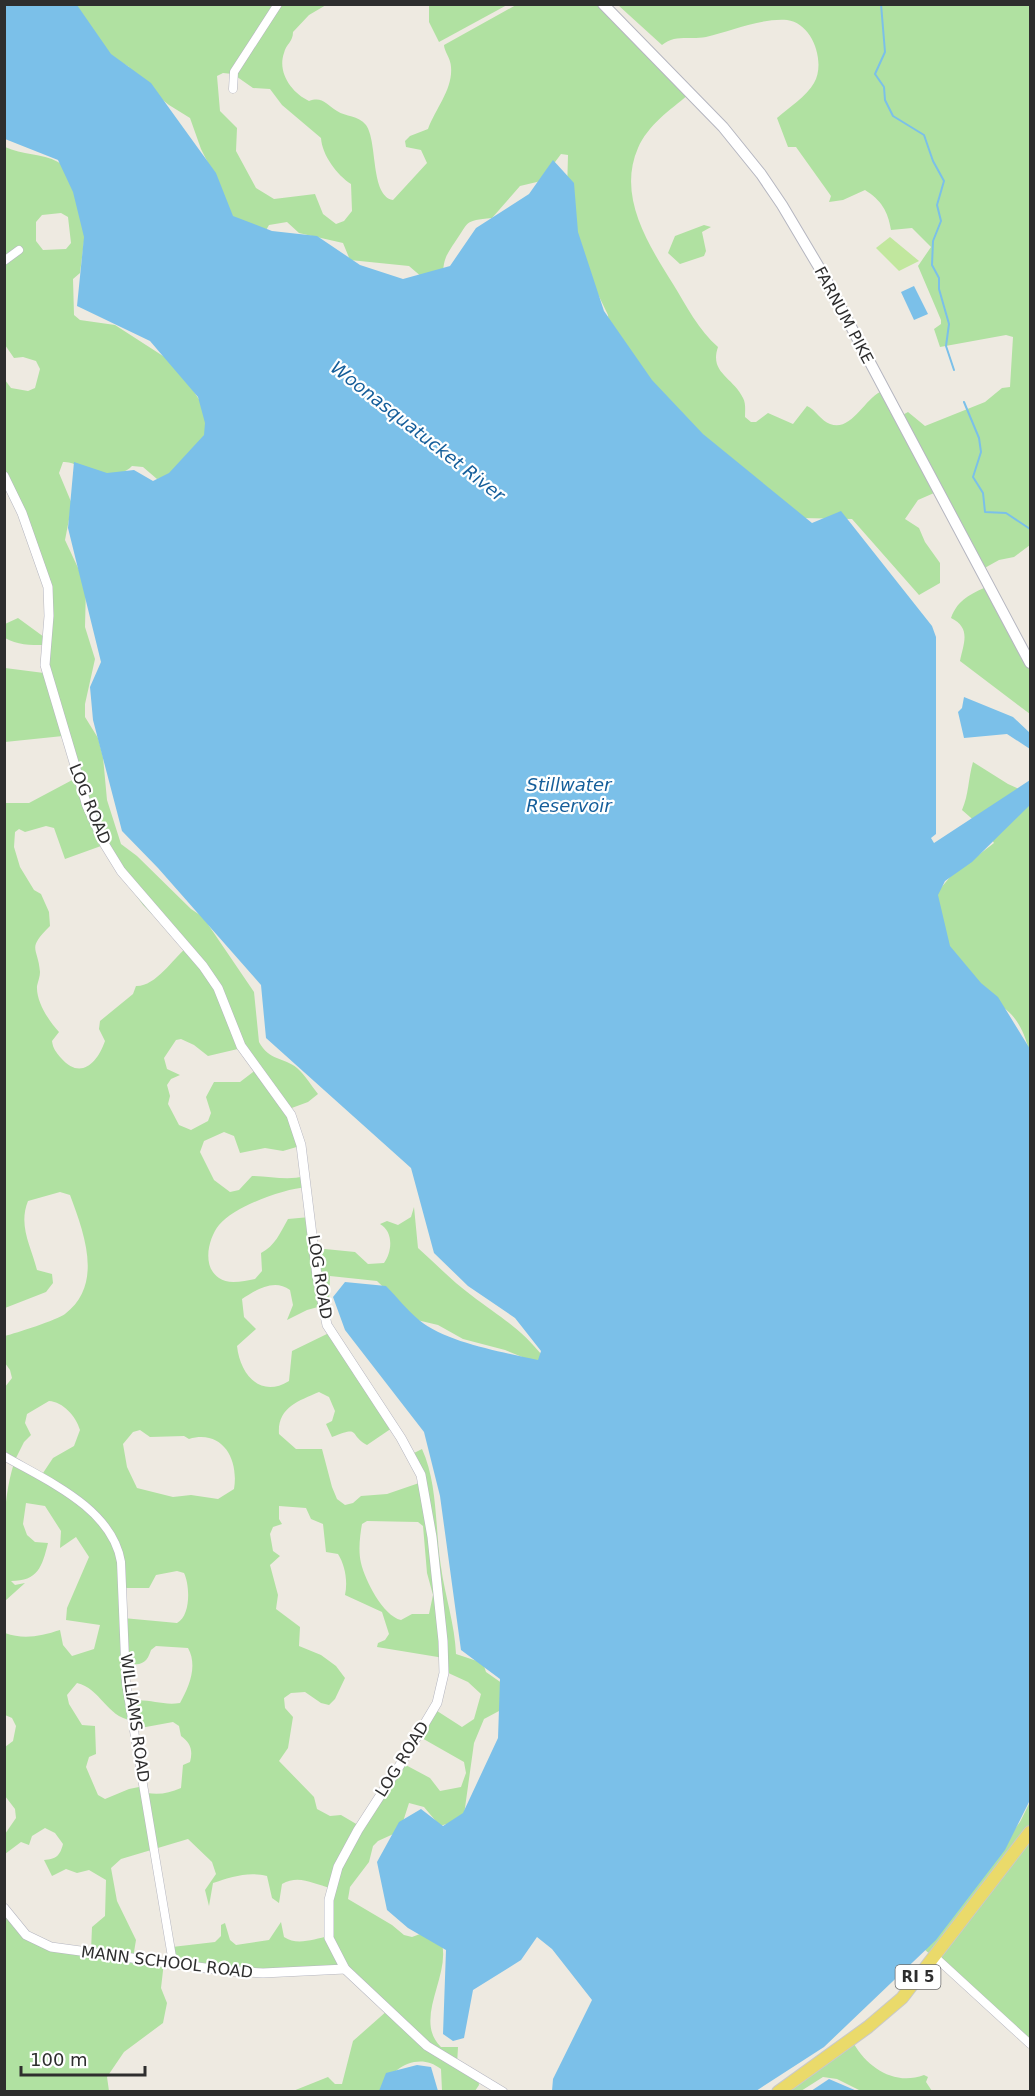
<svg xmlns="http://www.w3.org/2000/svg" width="1035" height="2096" font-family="'DejaVu Sans',sans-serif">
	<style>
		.green { fill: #b0e1a1; fill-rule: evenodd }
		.pitch { fill: #c1e79e }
		.water { fill: #7bc0e9 }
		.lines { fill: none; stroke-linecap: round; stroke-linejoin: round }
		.stream { stroke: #7bc0e9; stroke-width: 2 }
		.minor-casing { stroke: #b5b6c0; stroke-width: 9 }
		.tertiary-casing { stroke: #b5b6c0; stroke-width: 10 }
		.secondary-casing { stroke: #b5b6c0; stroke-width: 12 }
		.primary-casing { stroke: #c9c9c9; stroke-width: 14 }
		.minor { stroke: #fff; stroke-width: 8 }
		.tertiary { stroke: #fff; stroke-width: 9 }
		.secondary { stroke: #fff; stroke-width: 10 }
		.primary { stroke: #eada6a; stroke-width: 12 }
		.labels { text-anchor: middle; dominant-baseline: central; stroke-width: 4.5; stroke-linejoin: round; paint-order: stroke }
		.shield { fill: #fff; stroke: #6d6d6d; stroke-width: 1.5 }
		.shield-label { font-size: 15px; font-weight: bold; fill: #2e2e2e }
		.street-label { font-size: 16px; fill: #2e2e2e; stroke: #fff }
		.water-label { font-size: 18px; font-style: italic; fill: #155e9a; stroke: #fff }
	</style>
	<rect width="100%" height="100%" fill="#eeeae1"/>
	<g class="green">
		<path d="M58 5H326L309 15 293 32C293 42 286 44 284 53 277 73 292 93 309 101 322 96 326 104 337 111 346 117 358 115 366 125 378 142 370 196 393 200L427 163 421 150 406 147 405 141 410 136 428 129C436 108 453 89 451 67 451 59 444 51 444 45L516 5H600L688 95C670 110 648 125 638 148 617 196 648 244 673 284 686 305 699 331 718 347 709 373 733 377 743 398 746 403 745 411 745 417L751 422H756L768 413 793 424 807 406C816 410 821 421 830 424 851 432 864 400 880 392L934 493 918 500 905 519 919 528 925 542 940 563V583L919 595 852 519 800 518 692 433 609 326 608 315 566 228 568 155 561 154 541 181 520 186 492 218C463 221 470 221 455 242 447 254 444 258 443 272L423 278 409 266 350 260 343 243 299 233 287 222 269 225 264 234 220 213 215 177 201 149 190 118 169 105 132 76 129 67 114 58ZM223 73 233 74 253 88 270 89 282 105 321 138C322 155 337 175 351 184L352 211 344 221 336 224 323 214 315 194 274 199 256 188 236 151 237 128 220 111 217 76Z"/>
		<polygon points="429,5 429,4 507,5 439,42 429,22"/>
		<path d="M618 5H1030V545L1014 557 999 560 981 570 899 417 908 412 925 426 985 402 1002 388 1010 387 1013 337 1006 335 940 347 934 329 941 324V320L918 266 931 247 912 228 891 230C888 211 881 200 865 190L843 200 829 202 831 196 796 147H788L777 118C788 108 807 96 814 83 826 63 813 23 787 20 761 18 731 31 706 37 690 40 675 34 662 45Z"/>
		<path d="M5 147C22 155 42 153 58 162 68 168 82 193 89 203L80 273 73 279 74 315 80 320 115 325 177 365 214 423 172 476 157 479 143 467 132 466C125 474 105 478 94 475 82 471 76 461 63 462L59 473 72 504 65 540 86 585 85 627 95 659 85 704V717L98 738 103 757 107 800 121 844 137 856 191 909 203 917 254 992 259 1042C269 1061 284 1057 297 1068 305 1075 311 1085 318 1094L308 1102 289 1109 300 1146 283 1151 265 1148 240 1153 234 1136 224 1132 204 1141 200 1152 214 1180 230 1192 239 1190 252 1176C271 1176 287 1181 305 1176L307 1187C283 1189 235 1206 219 1225 209 1237 201 1266 219 1278 228 1285 244 1281 255 1279L262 1271 261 1253C275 1246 280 1233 288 1219L310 1217 315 1248 355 1252 368 1264 384 1263C392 1252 394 1232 380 1224L387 1221 398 1225 411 1217 414 1207 418 1248C436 1264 452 1281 471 1295 501 1318 521 1328 545 1359L542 1365 505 1350 463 1339 438 1325 417 1320 377 1281 330 1276 329 1304 307 1310 287 1320 293 1305 290 1290C274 1278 256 1290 242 1299L244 1317 256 1329 237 1346C240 1374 260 1399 289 1381L292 1351 331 1332 392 1428 367 1445C348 1435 362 1425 332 1437L326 1424 332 1421 335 1411 329 1397 319 1392C298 1401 277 1408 279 1434L296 1449H322L332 1487 337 1499 345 1505 353 1503 361 1496 387 1494 422 1482 412 1454 422 1449C438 1484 435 1529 441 1567 445 1596 455 1625 456 1654L483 1663 486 1672 506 1686 499 1711 484 1719 474 1743 464 1815 456 1821 440 1826 424 1807 409 1803 400 1831 378 1841 373 1846 369 1862 350 1887 348 1899 392 1925 404 1935 412 1937 420 1934 442 1944C450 1977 413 2020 441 2047H458L457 2065 478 2075 479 2085 475 2091H442L441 2069C418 2051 391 2068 380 2091H293L328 2077 335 2084H342L353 2041 388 2010 344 1968 269 1972 173 1961 172 1947 215 1942 221 1936V1925L225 1923 230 1940 236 1945 269 1940 281 1922 284 1937C297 1946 314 1939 329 1936L331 1888C313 1884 299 1874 282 1884L279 1903 272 1898 267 1876C248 1871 231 1877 213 1883L209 1906 205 1890 216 1874 212 1862 188 1839 121 1859 111 1868 117 1901 136 1940 133 1958 164 1962 161 1988 167 2003 163 2023 124 2052 107 2077 109 2091H5L4 1908C35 1945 44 1945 91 1951L92 1927 105 1916 106 1880 89 1870 77 1873 66 1869 52 1876 44 1860C56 1859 60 1856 63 1844L55 1833 45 1828 32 1836 29 1845 21 1842 5 1854V1834L16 1818 15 1809 5 1796V1747L13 1741 16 1726 12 1718 5 1715V1633C24 1640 41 1636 60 1630L63 1645 72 1656 94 1649 100 1625 66 1620 67 1608 89 1557 76 1537 60 1548 61 1531 45 1506 26 1503 23 1524 27 1535 35 1542 48 1543C42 1567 38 1581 11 1581L15 1585 25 1583 5 1601C5 1555 0 1507 14 1463L41 1476 53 1458 74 1446 80 1430C76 1416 63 1402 49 1401L27 1414 25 1423 31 1435 24 1442 15 1460 5 1457V1387L12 1378 10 1370 5 1363V1336C16 1333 57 1320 65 1314 104 1284 84 1233 70 1195L60 1192 28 1201C18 1226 31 1246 37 1270L52 1274 53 1283 46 1292 5 1308V803H29L76 778 63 736 5 742V668L44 673V645C30 645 17 645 5 638V624L18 618 44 637 47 593 5 479V380L11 388 28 391 35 388 40 369 36 361 23 357 14 358 5 345ZM61 213 68 217 71 243 66 249 43 250 36 241V222L42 215ZM46 826 54 828 65 859 101 846 143 905 186 948C173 959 155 987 136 986L133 994 100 1021 99 1029 105 1041C97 1064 80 1080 61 1058 56 1052 53 1049 52 1041L59 1032C49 1021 36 1002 37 986 38 981 40 977 40 972 38 946 26 950 50 926L49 912 41 894 34 890 20 867 14 847 15 832 19 829 25 832ZM181 1039 194 1045 208 1056 242 1048 257 1069 240 1082H214L206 1097 211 1113 208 1121 191 1130 179 1125 168 1104 170 1096 167 1085 171 1079 180 1075 167 1069 164 1058 176 1040ZM140 1430 150 1437 184 1436 189 1439C223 1429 239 1460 234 1489L218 1499 191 1495 173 1497 137 1488 127 1467 123 1444 133 1432ZM279 1506 306 1508 311 1519 323 1524 326 1552 338 1554C345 1565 348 1581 345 1595L382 1612 389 1634 385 1640 378 1643 377 1647 444 1658V1671L468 1682 481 1694 474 1719 462 1727 434 1709 420 1737 464 1762 466 1773 461 1787 440 1791 430 1778 402 1763 358 1825 341 1815 330 1816 317 1809 314 1797 279 1761 288 1748 293 1717 285 1708 284 1698 291 1693 305 1692 321 1703 329 1705 335 1699 345 1678 336 1666 321 1655 299 1646 300 1627 276 1609 278 1595 270 1565 280 1556 273 1551 270 1534 273 1527 282 1524 279 1519ZM367 1521 418 1522 423 1526 427 1573 433 1595 429 1614H412L401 1620C383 1616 365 1580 361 1563 358 1551 360 1535 362 1524ZM177 1571 184 1573C190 1585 191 1616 177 1623L123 1618 122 1588H149L156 1575ZM156 1646 188 1648C198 1666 189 1687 180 1703 162 1706 149 1698 129 1701L123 1664C139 1665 146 1666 151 1650ZM77 1683C100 1688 107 1717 131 1720L135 1729 173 1722 179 1726 181 1736C191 1743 193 1751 190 1762L183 1765 181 1788C169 1793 160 1795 147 1793L144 1786 129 1789 105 1799 98 1795 86 1767 89 1757 96 1754 95 1726 82 1725 69 1704 67 1695Z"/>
		<polygon points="704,225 711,227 702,232 706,251 704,256 680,264 668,253 675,236"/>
		<path d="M988 586 1030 664V714L960 661C964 642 971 628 951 618 958 599 971 594 988 586Z"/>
		<path d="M973 762 1008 784 1030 794V1054C1019 1008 998 1000 956 988L935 895 950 877 994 843 986 831 962 810C969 794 968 779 973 762Z"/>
		<polygon points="1030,1802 1030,2043 924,1949 1020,1822"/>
		<path d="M854 2044C868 2068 895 2086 924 2075L928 2077 926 2082 932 2091H861L837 2079 823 2077 801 2091 779 2092Z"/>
	</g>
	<polygon class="pitch" points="890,237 919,261 899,271 876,248"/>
	<g class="water">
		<path d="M77 5 111 54 151 83 216 173 233 216 272 231 317 236 360 265 403 279 450 266 476 228 529 194 553 160 574 183 578 232 604 311 652 380 703 434 812 523 841 511 932 626 936 637V834L931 838 934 843 1030 780V805L972 862 945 881 938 895 950 946 981 983 998 997 1030 1049V1800L1005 1850 936 1940 824 2047 756 2091H552L553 2079 592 2000 552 1949 537 1937 521 1960 473 1990 464 2038 453 2041 443 2034 446 1950 408 1928 387 1910 377 1862 399 1822 421 1809 443 1826 463 1813 498 1738 500 1679 461 1650 440 1496 424 1432 345 1330 333 1297 345 1282 386 1286C397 1297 407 1310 419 1320 447 1343 503 1352 538 1360L541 1351 515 1318 468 1286 434 1253 411 1168 266 1038 261 985 158 868 122 831 93 720 90 687 101 662 68 528 74 462 107 473 134 470 153 481 169 473 204 435 205 423 198 397 150 341 77 306 84 237 73 192 58 160 5 139V5Z"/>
		<polygon points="914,286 928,314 914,320 901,292"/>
		<polygon points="964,697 1013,717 1030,733 1030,749 1007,734 964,738 958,712 962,708"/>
		<polygon points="417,2065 431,2067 438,2091 379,2091 386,2073"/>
		<polygon points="829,2079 857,2091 811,2091"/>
	</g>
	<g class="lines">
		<g class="stream">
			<polyline points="881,4 885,52 875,74 884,87 885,100 893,116 924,135 933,161 944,181 937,205 941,221 933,241 932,265 939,278 939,289 949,324 946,346 954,370"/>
			<polyline points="964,402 979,438 981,452 973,477 983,493 985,512 1006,513 1030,529"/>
		</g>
		<g class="minor-casing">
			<g id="minor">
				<polyline points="233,89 234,72 278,4"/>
				<polyline points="4,261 19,250"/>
				<path d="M4 1456C47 1481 112 1508 121 1562L126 1683 173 1963"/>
				<polyline points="934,1956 1030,2044"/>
			</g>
		</g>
		<g class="tertiary-casing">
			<g id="tertiary">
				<polyline points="4,476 22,513 48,587 49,616 45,665 87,806 105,845 121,871 203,966 218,988 241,1046 291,1115 301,1145 317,1276 327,1325 401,1438 421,1475 432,1537 443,1641 444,1673 437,1703 400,1765 358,1830 338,1867 329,1900 329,1938 345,1969 427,2046 503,2092"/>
				<polyline points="4,1908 26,1935 51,1947 227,1971 263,1973 345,1969"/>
			</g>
		</g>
		<g class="secondary-casing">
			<polyline id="secondary" points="603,4 723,127 761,174 782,205 823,274 1030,663"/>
		</g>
		<g class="primary-casing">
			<polyline id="primary" points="778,2092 868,2027 902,1998 1030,1832"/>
		</g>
		<use href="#minor" class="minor"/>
		<use href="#tertiary" class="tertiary"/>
		<use href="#secondary" class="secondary"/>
		<use href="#primary" class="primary"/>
	</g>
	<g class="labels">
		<rect class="shield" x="895.5" y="1965" width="45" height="24" rx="4.5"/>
		<g class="shield-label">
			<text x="918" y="1977">RI 5</text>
		</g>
		<g class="street-label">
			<text transform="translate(844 315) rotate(62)">FARNUM PIKE</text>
			<text transform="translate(90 804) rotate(68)">LOG ROAD</text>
			<text transform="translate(320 1277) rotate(81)">LOG ROAD</text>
			<text transform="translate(135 1718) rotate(82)">WILLIAMS ROAD</text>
			<text transform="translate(402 1759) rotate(-58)">LOG ROAD</text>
			<text transform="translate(167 1962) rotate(7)">MANN SCHOOL ROAD</text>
		</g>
		<g class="water-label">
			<text transform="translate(418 431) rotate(38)">Woonasquatucket River</text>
			<text x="569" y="784">Stillwater<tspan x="569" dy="21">Reservoir</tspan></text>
		</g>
	</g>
	<rect width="1035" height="2096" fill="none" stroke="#2e2e2e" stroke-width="12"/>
	<path d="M21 2066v9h124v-9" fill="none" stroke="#2e2e2e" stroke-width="3"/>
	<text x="30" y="2066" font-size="18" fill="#2e2e2e" stroke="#ffffff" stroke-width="4.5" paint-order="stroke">100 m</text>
</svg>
